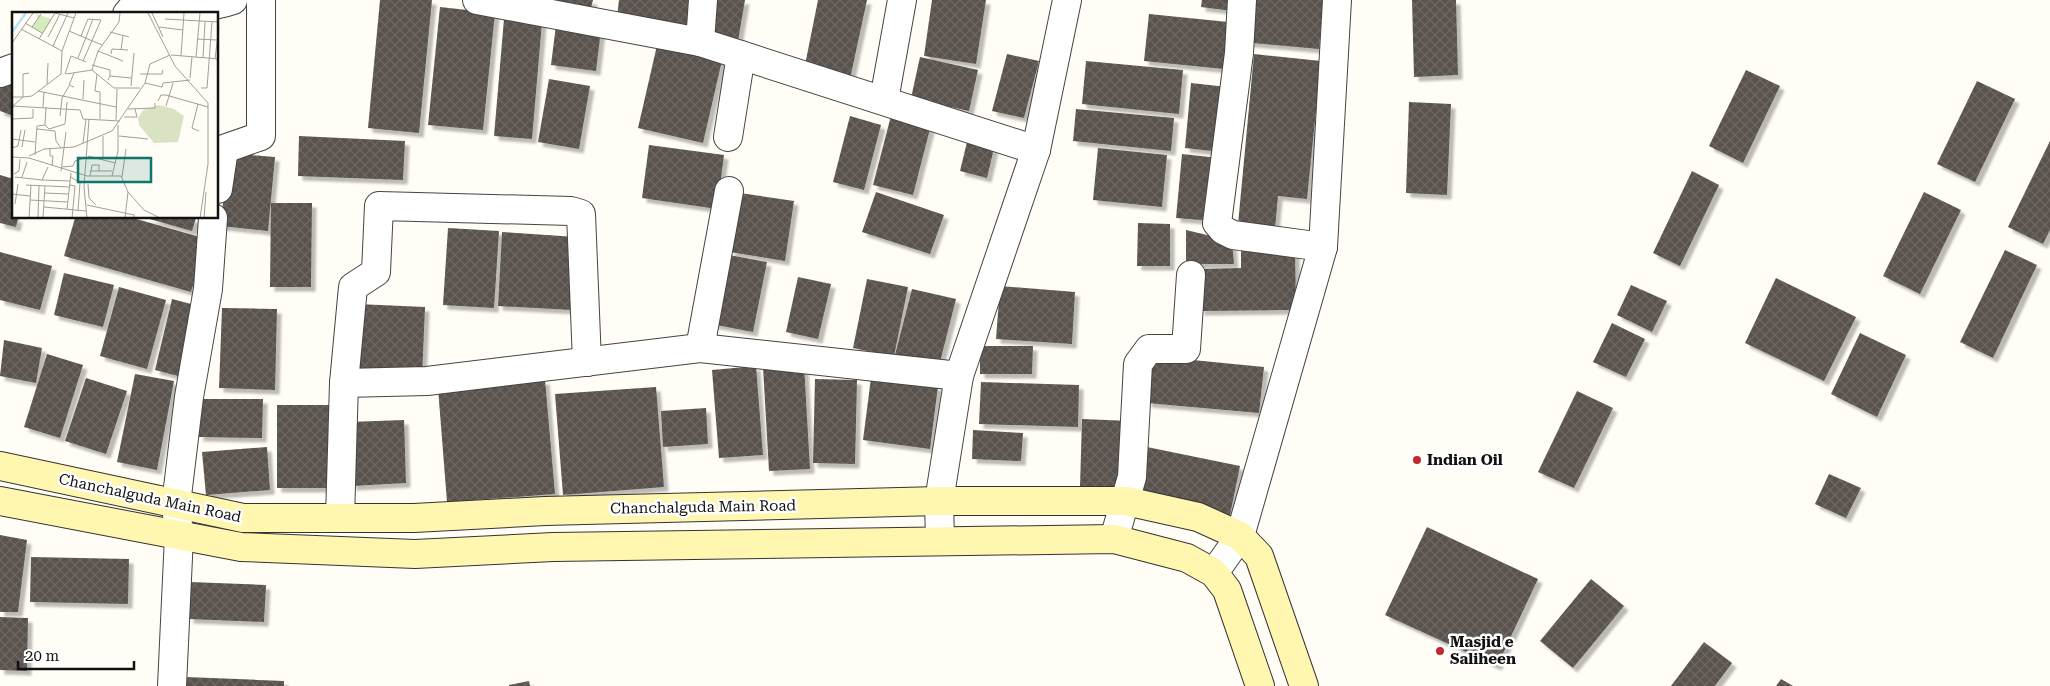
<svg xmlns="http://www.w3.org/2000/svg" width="2050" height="686" font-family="'Roboto Serif',serif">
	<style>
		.building { fill: url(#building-cross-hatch); filter: url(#shadow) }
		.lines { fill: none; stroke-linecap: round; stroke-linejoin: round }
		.street-casing { stroke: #444; stroke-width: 30 }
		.secondary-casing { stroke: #333; stroke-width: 30 }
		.street { stroke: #fff; stroke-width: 28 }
		.secondary { stroke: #fff6b0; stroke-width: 28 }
		.poi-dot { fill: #c4262e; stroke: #fff; stroke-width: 2 }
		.labels { text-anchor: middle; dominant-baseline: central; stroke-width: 5; stroke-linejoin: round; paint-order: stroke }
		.poi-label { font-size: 15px; font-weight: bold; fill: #111; stroke: #fff; text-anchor: start }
		.street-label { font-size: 15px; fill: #111; stroke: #fff }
		.inset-river { fill: none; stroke: #b9e0f7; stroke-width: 2.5 }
		.inset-road { fill: none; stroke: #a09f9a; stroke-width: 1 }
		.view { fill: #0f766e; fill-opacity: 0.15; stroke: #0f766e; stroke-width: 2.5 }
		.inset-edge { fill: none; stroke: #111; stroke-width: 2.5 }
	</style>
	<defs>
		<pattern id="building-cross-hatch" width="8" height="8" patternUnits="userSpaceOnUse" patternTransform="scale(1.25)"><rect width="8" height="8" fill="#5a524d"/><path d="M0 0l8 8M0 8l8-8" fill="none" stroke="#6d6662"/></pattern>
		<filter id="shadow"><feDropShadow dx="4.5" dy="4.5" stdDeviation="1" flood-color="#0004"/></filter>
	</defs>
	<rect width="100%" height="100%" fill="#fffdf5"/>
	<g class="building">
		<polygon points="380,0 432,0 419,133 368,128"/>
		<polygon points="536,0 593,0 590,12"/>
		<polygon points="619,0 691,0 687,29 617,17"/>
		<polygon points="716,0 745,0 738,41 710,36"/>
		<polygon points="818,0 867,0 850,79 804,70"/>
		<polygon points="932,0 986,0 976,64 924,56"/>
		<polygon points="1202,0 1235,0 1233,11 1201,7"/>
		<polygon points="1246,0 1323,0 1319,49 1241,42"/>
		<polygon points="1412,0 1456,0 1458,75 1414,77"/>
		<polygon points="440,7 495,13 483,130 428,125"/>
		<polygon points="1149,14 1238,23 1234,70 1144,61"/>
		<polygon points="504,19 542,22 532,139 494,136"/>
		<polygon points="556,25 601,30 596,71 551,65"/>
		<polygon points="658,41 723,56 703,143 638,128"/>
		<polygon points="1007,54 1039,61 1024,118 992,111"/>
		<polygon points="1254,54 1321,61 1307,199 1278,196 1274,239 1237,235"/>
		<polygon points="920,57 978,70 969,111 911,98"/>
		<polygon points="1086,61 1183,70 1179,114 1082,104"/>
		<polygon points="1746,70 1780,86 1743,163 1709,146"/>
		<polygon points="14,74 14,116 0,111 0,82"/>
		<polygon points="549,79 590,86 579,149 538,142"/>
		<polygon points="1977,81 2015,99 1975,182 1937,164"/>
		<polygon points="1191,83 1227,87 1221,152 1185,148"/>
		<polygon points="1409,102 1451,104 1447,195 1406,193"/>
		<polygon points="1076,109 1174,118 1171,151 1073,141"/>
		<polygon points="892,112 932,121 913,195 873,185"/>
		<polygon points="850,116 881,125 864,190 833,182"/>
		<polygon points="299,136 405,141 403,180 298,176"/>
		<polygon points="2050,141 2050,230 2043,244 2008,227"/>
		<polygon points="967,142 994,148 987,178 960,171"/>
		<polygon points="649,145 724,155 717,209 642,198"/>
		<polygon points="1098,148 1167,155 1162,207 1093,200"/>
		<polygon points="227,153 275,157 268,231 221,226"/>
		<polygon points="1182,154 1219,158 1213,221 1176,218"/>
		<polygon points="1692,171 1719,185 1680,266 1653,253"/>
		<polygon points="0,175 14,179 14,218 18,218 16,227 0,223"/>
		<polygon points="876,192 944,215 930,254 862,232"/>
		<polygon points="1924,192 1961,210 1920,294 1883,276"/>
		<polygon points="740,193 794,201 785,261 730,252"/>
		<polygon points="271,203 312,203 311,287 270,287"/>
		<polygon points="75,218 133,218 207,239 191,292 64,256"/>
		<polygon points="146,218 196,218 192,231"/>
		<polygon points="1138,223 1170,224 1170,266 1137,266"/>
		<polygon points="448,228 499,231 494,308 443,305"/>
		<polygon points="1186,230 1232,241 1234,264 1186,264"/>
		<polygon points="502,232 576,237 572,310 498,306"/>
		<polygon points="1241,249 1295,249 1296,310 1200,311 1199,269 1241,268"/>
		<polygon points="2005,250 2037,265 1993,358 1960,342"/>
		<polygon points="0,252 52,266 40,310 0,300"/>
		<polygon points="724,254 767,262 753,332 711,324"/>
		<polygon points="64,273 114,285 103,327 54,315"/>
		<polygon points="798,277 831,284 818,339 786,332"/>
		<polygon points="1776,278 1856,317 1824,381 1745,343"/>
		<polygon points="867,279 908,287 894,356 853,348"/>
		<polygon points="1631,285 1667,301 1652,332 1617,315"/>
		<polygon points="1000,286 1075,292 1072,344 996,339"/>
		<polygon points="119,287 166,300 147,369 100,356"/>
		<polygon points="912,289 956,299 939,366 895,355"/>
		<polygon points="172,299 195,305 178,376 155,370"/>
		<polygon points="357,304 425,307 422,378 354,375"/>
		<polygon points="222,308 277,309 275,390 219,388"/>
		<polygon points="1612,323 1645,339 1626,377 1593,362"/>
		<polygon points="1860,333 1906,355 1877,417 1831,394"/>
		<polygon points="4,340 42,348 36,383 0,376"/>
		<polygon points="980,346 1033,346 1032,374 980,374"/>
		<polygon points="47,354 83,365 60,438 24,427"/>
		<polygon points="1152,356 1264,367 1259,413 1147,403"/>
		<polygon points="804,365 810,469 769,471 763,367"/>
		<polygon points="756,366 763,455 719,458 712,370"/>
		<polygon points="135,374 174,381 157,470 117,462"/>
		<polygon points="86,378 127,391 106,454 65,441"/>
		<polygon points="871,378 938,386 930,449 863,440"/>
		<polygon points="815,379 857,380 855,464 813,463"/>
		<polygon points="545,380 555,494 447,502 438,388"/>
		<polygon points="981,382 1079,385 1078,427 979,424"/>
		<polygon points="656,387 664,487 563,495 555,394"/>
		<polygon points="1577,391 1613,408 1574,488 1538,472"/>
		<polygon points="200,399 263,399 262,438 199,437"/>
		<rect x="277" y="405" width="59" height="83"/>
		<polygon points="706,408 708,444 663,447 661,411"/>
		<polygon points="1082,419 1130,421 1127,490 1080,487"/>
		<polygon points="404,420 406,483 352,486 349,422"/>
		<polygon points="973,430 1023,433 1021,461 972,459"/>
		<polygon points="1142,446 1240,466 1230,515 1132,495"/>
		<polygon points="267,447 270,490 206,495 202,452"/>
		<polygon points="1829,474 1861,488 1846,518 1815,504"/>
		<polygon points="1427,527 1538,579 1497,666 1385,615"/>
		<polygon points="0,535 27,540 18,612 0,612"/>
		<polygon points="31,557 129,559 128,604 30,602"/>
		<polygon points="1591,579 1624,606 1573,668 1540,641"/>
		<polygon points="190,582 266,585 264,622 189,619"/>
		<polygon points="0,617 28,618 27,671 0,670"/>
		<polygon points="1704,642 1732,663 1715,686 1671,686"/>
		<polygon points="186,677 284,681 284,686 185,686"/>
		<polygon points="1781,679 1793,686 1776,686"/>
		<polygon points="529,681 530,686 509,686 509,685"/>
	</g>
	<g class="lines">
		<g class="street-casing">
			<g id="street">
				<polyline points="477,0 700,42 1036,150"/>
				<polyline points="1242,0 1239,53 1217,223 1223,230 1233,235 1323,247"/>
				<path d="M127 14 133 7C166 8 202 11 233 0"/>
				<polyline points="700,42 703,0"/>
				<polyline points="0,73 14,68"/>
				<polyline points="884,100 902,0"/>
				<polyline points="728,137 741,55"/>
				<polyline points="218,189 224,149 261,136 261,0"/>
				<polyline points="700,348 729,191"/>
				<polyline points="344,383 427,381 700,348 959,376"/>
				<polyline points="340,518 344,383 353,287 376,272 379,206 571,211 581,214 587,362"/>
				<polyline points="1114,539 1132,477 1138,364 1149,349 1186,349 1191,275"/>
				<polyline points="940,540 939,501 959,376 1036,150 1067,0"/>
				<polyline points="1214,573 1240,536 1323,247 1337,0"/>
				<polyline points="172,686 179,536 176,504 189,397 208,289 213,218"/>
			</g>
		</g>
		<g class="secondary-casing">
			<g id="secondary">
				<polyline points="0,466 243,518 414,518 545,511 939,501 1126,501 1198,517 1240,536 1259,556 1304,686"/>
				<polyline points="0,501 241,547 415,554 553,547 1114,539 1187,558 1214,573 1227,590 1260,686"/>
			</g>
		</g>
		<use href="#street" class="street"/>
		<use href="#secondary" class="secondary"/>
	</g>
	<g class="poi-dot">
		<circle cx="1417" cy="460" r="5"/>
		<circle cx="1440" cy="651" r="5"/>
	</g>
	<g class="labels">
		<g class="poi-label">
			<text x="1427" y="460">Indian Oil</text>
			<text x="1450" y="642">Masjid e<tspan x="1450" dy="17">Saliheen</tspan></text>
		</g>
		<g class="street-label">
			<text transform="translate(150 498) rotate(12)">Chanchalguda Main Road</text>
			<text transform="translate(703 507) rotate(-1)">Chanchalguda Main Road</text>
		</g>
	</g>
	<g transform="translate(12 12)">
		<rect width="206" height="206" fill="#fffdf5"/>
		<path d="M147 93 162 97 172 104 166 130 142 131 127 113 126 106 131 98Z" fill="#d9e3c4"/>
		<path d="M24 2 40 7 31 21 20 15 26 6Z" fill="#d5ebbd"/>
		<path class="inset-river" d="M0 20 14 1"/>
		<path class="inset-road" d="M43 1 62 6M136 1 163 54 196 91V152L188 206M140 1 151 25M153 7 207 10M13 11 30 21M20 15 29 2M147 15 171 18M9 17 50 39M57 19 90 33M98 20 117 25M69 24 76 7 89 8 71 49M36 25 48 2M27 27 43 1M185 27 205 28M0 31 21 1M41 34 56 1M109 38 111 23M86 39 111 49M99 42 100 37 116 38M159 43 207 47M169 44 172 1M184 45 188 1M66 46 81 7M191 46 193 10M203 47 207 15M80 53 98 58V64M80 58 86 39 107 10 108 1M80 58 102 76H128M53 62 59 44 74 50M54 62 80 58M85 62 83 79 88 80V107M128 62H150L151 58M178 66 180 45M96 68 98 64 119 66M133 71 150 75 151 71 178 68M35 72 36 51M119 74 122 41M62 75 57 73 62 61M189 76H195L200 10M26 79 104 95M0 85H11V62L17 61M71 87 72 68M146 89 149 83H154L196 95M186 92 180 116 187 119M0 94 68 98 71 107 108 109M154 94 161 71M31 95 32 80M34 95 33 113 37 117M116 97 143 96V91M0 102 1 94 11 85 20 84 49 62 50 39 64 1M48 104 50 86 57 74M112 105H125L123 97M0 107 21 106V97M104 108 105 77M25 117 43 119 44 129 49 136M37 117 53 112 55 90M107 124 136 127M0 127 23 130M71 131 74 107M10 135 13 118M0 136 6 134 9 118M38 137V144H41L40 154M23 143 25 114 33 113M17 144 32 137 62 135 100 119 133 71 138 52 158 43M76 144 103 151M0 145 17 146 75 164H109L116 180 132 198 148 206M91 147V124M50 155 61 154 63 149 76 145M49 159 54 120M78 159H100M2 162 7 159 8 147M78 164 80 153H87V159M100 164 106 139V113M3 165 30 168 36 155M10 165 15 150M59 165 68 171 66 199M110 165 114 137M30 168 58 169M76 172 77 186 84 193M14 173 58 175M58 173 63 174 60 206M33 181 57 182M0 182 18 184M18 188 56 190M3 192 6 172M75 193 122 203V206M32 195 74 199M55 197 59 161M17 206 19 173M26 206 27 174M31 206 33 174M75 206 72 175 77 107M113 206 116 180M192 206 194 180"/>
		<path class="view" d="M66 146H139V170H66Z"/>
		<rect width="206" height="206" class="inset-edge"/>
	</g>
	<path d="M18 661v8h116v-8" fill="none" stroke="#111111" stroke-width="2.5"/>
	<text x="25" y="661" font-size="15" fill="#111111" stroke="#ffffff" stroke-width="4" paint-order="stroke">20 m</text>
</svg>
